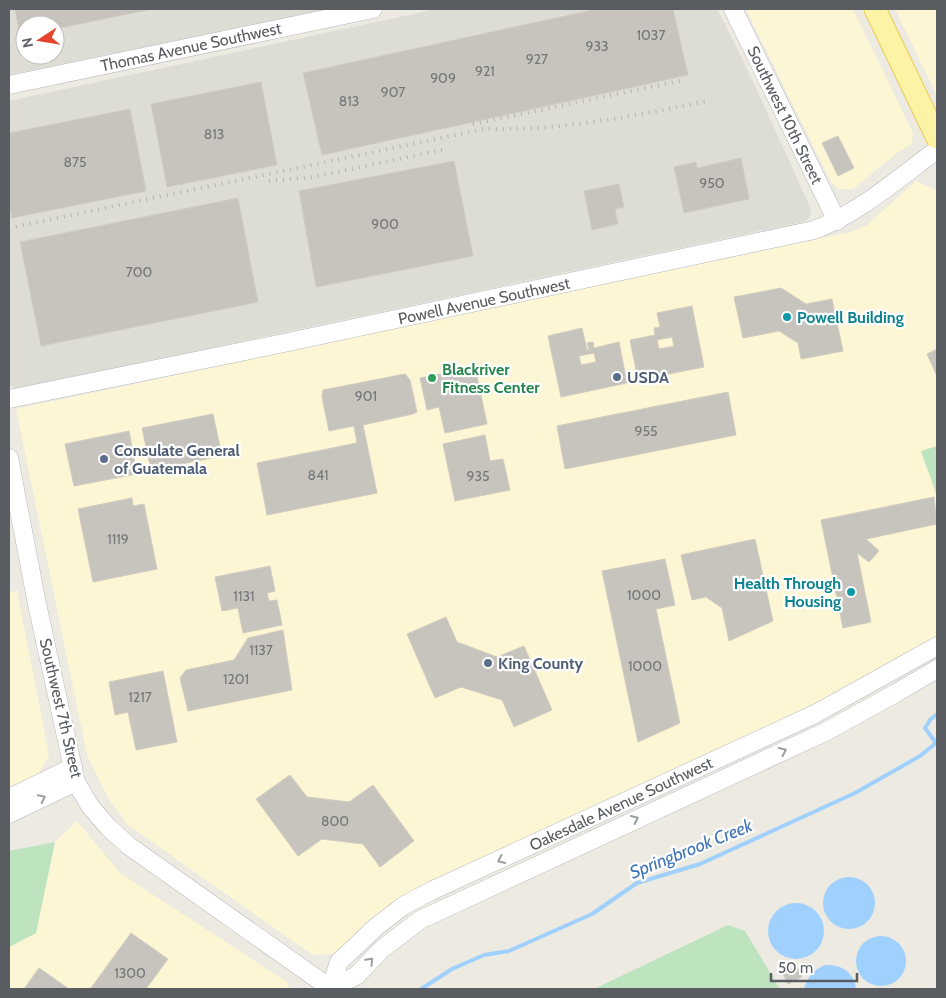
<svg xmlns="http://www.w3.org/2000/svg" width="946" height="998" font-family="Cabin,sans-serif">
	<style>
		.commercial { fill: #fdf6d5 }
		.industrial { fill: #dddcd5; fill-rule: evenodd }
		.green { fill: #bde4bf }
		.water { fill: #a0d0fd }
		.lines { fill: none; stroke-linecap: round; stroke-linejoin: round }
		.stream { stroke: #a0d0fd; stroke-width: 4 }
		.building { fill: #c7c4be; stroke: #d1ccbf; fill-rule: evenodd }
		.minor-casing { stroke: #b6b8bd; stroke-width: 19 }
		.major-casing { stroke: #eecb58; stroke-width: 23 }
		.minor { stroke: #fff; stroke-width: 18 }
		.major { stroke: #fdf3a5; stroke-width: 21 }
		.rail { stroke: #b2b3b3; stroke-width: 4; stroke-dasharray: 1 6; stroke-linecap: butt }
		.oneway { stroke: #9b9ea0 }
		.culture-dot { fill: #0f9aa8; stroke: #fff; stroke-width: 2 }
		.service-dot { fill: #5c6f8a; stroke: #fff; stroke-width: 2 }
		.leisure-dot { fill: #2e9e5b; stroke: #fff; stroke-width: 2 }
		.labels { text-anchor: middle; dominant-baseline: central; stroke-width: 4.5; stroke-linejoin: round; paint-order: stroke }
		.number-label { font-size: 14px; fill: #747778 }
		.street-label { font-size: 16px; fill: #595d61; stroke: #fff }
		.culture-label { font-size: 16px; font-weight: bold; fill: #0d838f; stroke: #fff; text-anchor: start }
		.leisure-label { font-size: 16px; font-weight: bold; fill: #27864d; stroke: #fff; text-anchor: start }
		.service-label { font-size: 16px; font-weight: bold; fill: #4e5e75; stroke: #fff; text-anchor: start }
		.water-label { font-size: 18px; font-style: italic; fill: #4075b6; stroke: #fff }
	</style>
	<rect width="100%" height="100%" fill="#eceae1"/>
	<g class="commercial">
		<polygon points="746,9 853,9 913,133 912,144 897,153 853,189 839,189 831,182"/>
		<polygon points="895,9 937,9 937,96"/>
		<polygon points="916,181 937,191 937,446 921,452 937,496 937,635 876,679 419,890 333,954 314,955 301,947 128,825 108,798 87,755 16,409 851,232 867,225"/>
		<polygon points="17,591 49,755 36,779 9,792 9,592"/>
		<polygon points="77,821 120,873 287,982 290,989 9,989 9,947 36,933 55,842"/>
	</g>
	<g class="industrial">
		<path d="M9 9H329L9 75ZM25 25H55V55H25Z"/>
		<polygon points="437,9 717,9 750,75 811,209 810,217 806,221 19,389 9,386 9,101"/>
	</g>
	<g class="green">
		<polygon points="937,446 937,496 921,451"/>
		<polygon points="55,842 36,933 9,947 9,851"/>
		<polygon points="728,925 745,931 780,989 594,989"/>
	</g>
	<g class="water">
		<circle cx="849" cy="903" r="26"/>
		<circle cx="796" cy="931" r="28"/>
		<circle cx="881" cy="961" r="25"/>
		<path d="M825 965C841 964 854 972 856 989H804C807 977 813 970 825 965Z"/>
	</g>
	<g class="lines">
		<polyline class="stream" points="421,989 452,969 484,955 509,951 592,914 637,883 700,864 855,793 920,756 936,743 925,728 930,720 937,714"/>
	</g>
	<g class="building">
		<polygon points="15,9 152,9 55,29 55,25 25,25 25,35 20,36"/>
		<polygon points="597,9 673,9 688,75 322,155 303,73"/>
		<polygon points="261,82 277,165 167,187 151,104"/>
		<polygon points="130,109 146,191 12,218 9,201 9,133"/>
		<polygon points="838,136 854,168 838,176 822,143"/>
		<polygon points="741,158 749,199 684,213 674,167 696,162 697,168"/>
		<polygon points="454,161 473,256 316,287 299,191"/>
		<polygon points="619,184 624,207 615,209 618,224 592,230 584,191"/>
		<polygon points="238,198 258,302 41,346 20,242"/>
		<polygon points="781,288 806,304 832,299 843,351 801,359 798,343 779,331 743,338 734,297"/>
		<path d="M692 306 704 367 638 380 630 340 655 335 654 328 660 327 657 313ZM672 337 674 346 659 349 657 340Z"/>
		<path d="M582 328 587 350H589L587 343 593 342 594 348 619 342 627 383 561 397 548 336ZM594 353 596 362 581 365 579 356Z"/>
		<polygon points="937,349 937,376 927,354"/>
		<polygon points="475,367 487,424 445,433 439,407 427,410 420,378"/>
		<polygon points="405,374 410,380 417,412 413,414 363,425 377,493 267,515 257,463 357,443 354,426 329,431 322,397 323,390"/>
		<polygon points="728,392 736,435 565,469 557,426"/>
		<polygon points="213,414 222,456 151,470 142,428"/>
		<polygon points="129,431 137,474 74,486 65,444"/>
		<polygon points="485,435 490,461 503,459 510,490 455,501 443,444"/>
		<polygon points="934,497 937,524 866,539 879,551 869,562 857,553 871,622 843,628 821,520"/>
		<polygon points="132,498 133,506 144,504 157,569 93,582 78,509"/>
		<polygon points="755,539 773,621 729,641 722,608 706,597 692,600 681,555"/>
		<polygon points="665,559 675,605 656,609 680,723 638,742 602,571"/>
		<polygon points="270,566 275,591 267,593 269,601 277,600 282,625 243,633 238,608 222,611 215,577"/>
		<polygon points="446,617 457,642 497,657 524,646 552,710 514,727 502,700 461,687 435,698 407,634"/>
		<polygon points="283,630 292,690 188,711 180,678 186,670 234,660 248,638"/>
		<polygon points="163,671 177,742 136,750 128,712 115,715 109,682"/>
		<polygon points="290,775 307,797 349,802 373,785 414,841 380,867 363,844 322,839 298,856 256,799"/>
		<polygon points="131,933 168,959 146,989 85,989 91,988"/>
		<polygon points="797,966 802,977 788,984 783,974"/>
		<polygon points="39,968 69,989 24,989"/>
	</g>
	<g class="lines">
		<g class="minor-casing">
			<g id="minor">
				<polyline points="733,9 837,221"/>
				<polyline points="9,85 373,9"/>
				<path d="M9 399 284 343 814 230C861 212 897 179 937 150"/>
				<polyline points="9,458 37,604 76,782 90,806 108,827 129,846 330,988"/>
				<polyline points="9,798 73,767"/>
				<polyline points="9,814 76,782"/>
				<polyline points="330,988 356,976 382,949 420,920 827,731 896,693 937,669"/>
				<polyline points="330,989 339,962 376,927 403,906 431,891 815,714 937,646"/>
			</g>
		</g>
		<g class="major-casing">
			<polyline id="major" points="875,9 937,138"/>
		</g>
		<use href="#minor" class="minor"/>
		<use href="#major" class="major"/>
		<g class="rail">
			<polyline points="473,124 684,80"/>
			<polyline points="269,181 313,177 446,149"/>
			<path d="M9 228 484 129C562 131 633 116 708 101"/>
		</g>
	</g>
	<defs><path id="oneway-chevron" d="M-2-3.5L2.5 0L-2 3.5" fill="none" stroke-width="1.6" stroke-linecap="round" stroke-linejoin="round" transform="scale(1.25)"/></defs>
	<g class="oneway">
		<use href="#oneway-chevron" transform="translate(783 751) rotate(-25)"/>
		<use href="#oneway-chevron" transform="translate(42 798) rotate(-26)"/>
		<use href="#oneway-chevron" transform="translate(635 819) rotate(-25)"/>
		<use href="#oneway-chevron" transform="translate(501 860) rotate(155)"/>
		<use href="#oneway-chevron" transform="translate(370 961) rotate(-46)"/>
	</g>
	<g class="culture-dot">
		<circle cx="787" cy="317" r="5"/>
		<circle cx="851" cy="592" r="5"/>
	</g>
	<g class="service-dot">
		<circle cx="617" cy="377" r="5"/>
		<circle cx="104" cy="459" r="5"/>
		<circle cx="488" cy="663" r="5"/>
	</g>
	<circle class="leisure-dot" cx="432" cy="378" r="5"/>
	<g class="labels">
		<g class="number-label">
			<text x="651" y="35">1037</text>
			<text x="597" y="46">933</text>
			<text x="537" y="59">927</text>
			<text x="485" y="71">921</text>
			<text x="443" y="78">909</text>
			<text x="393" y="92">907</text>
			<text x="349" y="101">813</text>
			<text x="214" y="134">813</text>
			<text x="75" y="162">875</text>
			<text x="712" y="183">950</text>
			<text x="385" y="224">900</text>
			<text x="139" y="272">700</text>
			<text x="366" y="396">901</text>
			<text x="646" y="431">955</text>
			<text x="318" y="475">841</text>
			<text x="478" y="476">935</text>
			<text x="118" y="539">1119</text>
			<text x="644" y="595">1000</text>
			<text x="244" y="596">1131</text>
			<text x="261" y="650">1137</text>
			<text x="645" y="666">1000</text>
			<text x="236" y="679">1201</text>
			<text x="140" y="697">1217</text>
			<text x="335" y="821">800</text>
			<text x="130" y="973">1300</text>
		</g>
		<g class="street-label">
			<text transform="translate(191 47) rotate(-12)">Thomas Avenue Southwest</text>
			<text transform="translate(785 115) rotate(64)">Southwest 10th Street</text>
			<text transform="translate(484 301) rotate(-12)">Powell Avenue Southwest</text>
			<text transform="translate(61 708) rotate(77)">Southwest 7th Street</text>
			<text transform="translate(621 804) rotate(-25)">Oakesdale Avenue Southwest</text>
		</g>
		<g class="culture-label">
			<text x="797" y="317">Powell Building</text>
			<text x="841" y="583" text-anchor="end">Health Through<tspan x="841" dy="18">Housing</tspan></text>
		</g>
		<g class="leisure-label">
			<text x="442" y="369">Blackriver<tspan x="442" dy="18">Fitness Center</tspan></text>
		</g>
		<g class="service-label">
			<text x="627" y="377">USDA</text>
			<text x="114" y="450">Consulate General<tspan x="114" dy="18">of Guatemala</tspan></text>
			<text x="498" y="663">King County</text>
		</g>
		<g class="water-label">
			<text transform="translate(691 849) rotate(-22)">Springbrook Creek</text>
		</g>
	</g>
	<rect width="946" height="998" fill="none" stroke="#595d61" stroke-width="20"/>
	<g transform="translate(40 40) rotate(258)"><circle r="24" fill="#ffffff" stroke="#bdbec0"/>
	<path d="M0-4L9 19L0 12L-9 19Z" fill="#e5452e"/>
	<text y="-8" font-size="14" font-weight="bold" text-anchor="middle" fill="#595d61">N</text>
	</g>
	<path d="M771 973v8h86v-8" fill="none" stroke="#595d61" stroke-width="2.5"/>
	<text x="778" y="973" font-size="15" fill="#595d61" stroke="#ffffff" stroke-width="4" paint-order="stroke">50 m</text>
</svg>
